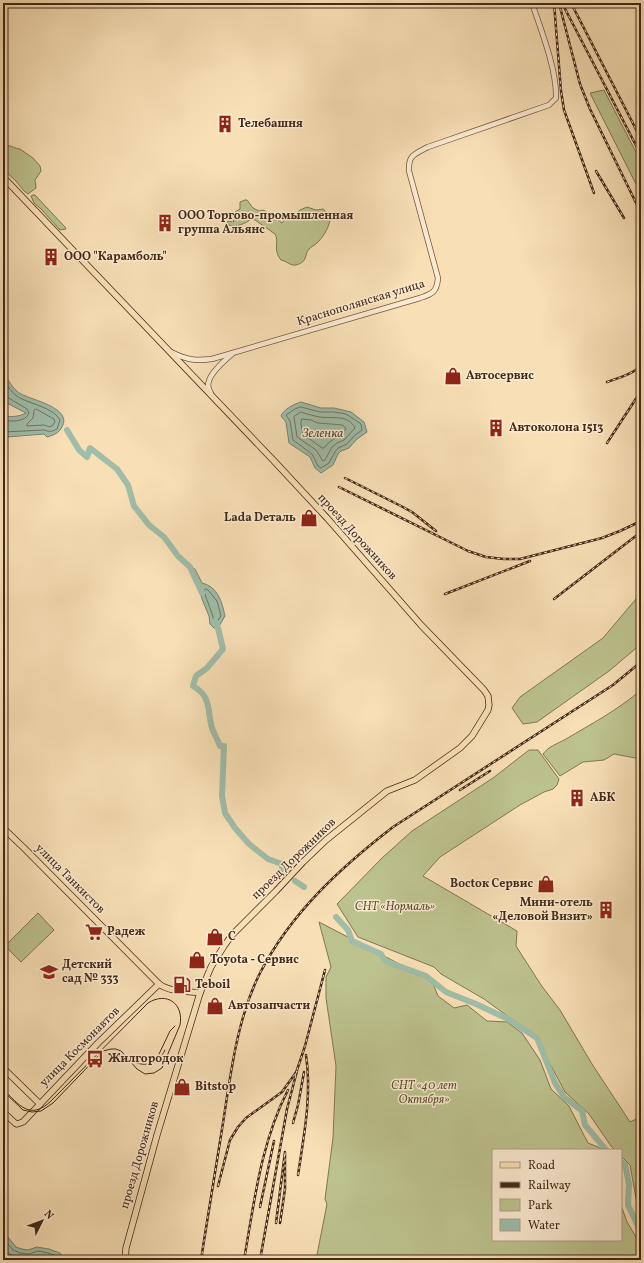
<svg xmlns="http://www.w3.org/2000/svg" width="644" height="1263" font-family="Vollkorn,serif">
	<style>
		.green { fill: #bcc28e; stroke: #807652 }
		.water { fill: #9fbda8; stroke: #7a826e }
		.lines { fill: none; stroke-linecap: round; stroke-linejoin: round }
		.shore { stroke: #717460; stroke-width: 1 }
		.river { stroke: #9fbda8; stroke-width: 6 }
		.minor-casing { stroke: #70573f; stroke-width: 6 }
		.major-casing { stroke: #432a17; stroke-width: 7 }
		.minor { stroke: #faead0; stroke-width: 4.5 }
		.major { stroke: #f8dfb6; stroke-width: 5.5 }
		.tram { stroke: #432a17; stroke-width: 1 }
		.rail-casing { stroke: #432a17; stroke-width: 2.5 }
		.rail { stroke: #faead0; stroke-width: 1; stroke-dasharray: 3; stroke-linecap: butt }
		.labels { text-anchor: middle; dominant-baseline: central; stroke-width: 3; stroke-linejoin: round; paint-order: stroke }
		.poi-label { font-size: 12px; font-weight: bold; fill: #432a17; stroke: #faead0; text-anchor: start }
		.street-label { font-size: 12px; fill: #432a17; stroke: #faead0 }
		.park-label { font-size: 12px; font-style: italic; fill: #615035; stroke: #faead0 }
		.water-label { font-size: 13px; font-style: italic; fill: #5a4f3b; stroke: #faead0 }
	</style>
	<rect width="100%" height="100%" fill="#f8dfb6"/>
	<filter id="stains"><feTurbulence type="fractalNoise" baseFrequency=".005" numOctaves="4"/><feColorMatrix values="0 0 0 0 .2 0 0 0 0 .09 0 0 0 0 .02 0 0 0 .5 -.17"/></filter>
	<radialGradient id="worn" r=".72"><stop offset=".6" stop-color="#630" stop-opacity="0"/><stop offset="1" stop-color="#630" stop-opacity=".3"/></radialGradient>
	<g class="green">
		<polygon points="604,90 641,162 641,194 590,93"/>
		<path d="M6 146C12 145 15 149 20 149L33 158 40 166 41 171 35 180 36 188 28 194 24 191 16 181 3 169V147Z"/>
		<polygon points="33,195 35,195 65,227 66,229 60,230 41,209 34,203 31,196"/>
		<path d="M245 200H247L253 208 259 211C263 209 266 211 269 214H271L282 223 288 215 296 214 300 210 307 207 316 210 323 209 331 216C329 227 325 235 317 243 315 245 311 247 309 249 304 255 308 262 296 265 290 266 287 261 281 260 272 249 280 242 275 234L255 220 252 219C245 223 237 228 229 225L227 222 228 221 233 222 234 221 232 219 235 212 240 209V202Z"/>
		<polygon points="641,593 641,644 609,671 537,722 523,724 512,708 520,697 603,638"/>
		<path d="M641 690V759L614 754 604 760 583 762 560 776 543 754C549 746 557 744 566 739 591 724 618 710 641 690Z"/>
		<polygon points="529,750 538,750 559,779 557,785 553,789 544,792 520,805 440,857 423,876 517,931 516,946 541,985 560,1010 592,1064 630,1122 641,1117 641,1226 630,1165 621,1156 621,1150 615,1150 611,1146 589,1114 565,1092 535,1036 484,999 441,974 434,967 358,937 337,904 382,858 412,831 493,778"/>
		<polygon points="38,913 54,930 21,962 5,946"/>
		<polygon points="319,922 432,981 438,996 454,1008 467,1005 487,1021 507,1022 522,1033 540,1060 551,1089 569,1106 588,1143 598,1147 603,1150 493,1150 493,1240 621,1240 621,1205 627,1222 639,1242 640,1260 316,1260 327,1204 325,1199 333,1138 336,1066 326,998 326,977 331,967"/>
	</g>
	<g class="water">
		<path d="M3 373C9 380 13 390 21 394 32 400 73 408 62 427 59 433 54 435 47 437L44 434 7 437 3 436V416C10 417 19 417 26 413L3 401Z"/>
		<path d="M301 402 321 408H334L351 412 364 422 367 432 357 439 349 448 341 451 338 454 333 465 321 473 315 468 310 457 289 443 286 422 281 416C284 409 294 404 301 402Z"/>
		<path d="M190 567 195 569 202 583C218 587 222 602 225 616L218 628H214L210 624 209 616 202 599 198 584Z"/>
		<polygon points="3,1231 16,1247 22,1249 28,1250 37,1247 49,1249 60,1253 65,1260 5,1260 3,1259"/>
	</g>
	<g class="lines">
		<g class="shore">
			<path d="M3 379C8 386 12 394 20 398 31 404 54 408 60 420L57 429C51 432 50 432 44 430L3 432"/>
			<path d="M3 397H7L27 409 29 413C26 422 11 422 3 420"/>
			<polygon points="301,407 320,412 334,412 346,414 361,424 362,430 354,436 347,444 338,448 335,452 329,463 321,468 318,466 312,454 293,440 290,421 286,415 295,409"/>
			<polygon points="36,409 54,419 55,422 53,425 50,427 44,425 27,426 27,424 33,418 34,411"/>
			<path d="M301 412C306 414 314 416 320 417 333 419 348 414 355 428L344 440 337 443 332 447 325 460 323 461 316 450 297 437 294 417Z"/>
			<path d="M302 419 311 420 318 423 343 425 346 429C340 437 330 439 324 448H322L303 434 301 424Z"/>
			<path d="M206 589 208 590 217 601 221 616 216 623 214 621C212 611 207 602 204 591Z"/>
			<polyline points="3,1238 13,1250 20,1253 29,1254 38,1251 48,1253 57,1256 60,1260"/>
			<polyline points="3,1246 10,1254 19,1258 29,1259 38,1256 53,1260"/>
		</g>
		<g class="river">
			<polyline points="67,430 79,450 87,457 90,448 117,469 128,485 134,506 149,525 164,537 178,556 190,567 202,593"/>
			<path d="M215 621 218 628 223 649 207 668 196 676 193 686C212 697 207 710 212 728 214 734 218 740 220 746H224L222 796 225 813 235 828 249 844 268 859 282 864V870L285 873"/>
			<polyline points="295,881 304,887"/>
			<polyline points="336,917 348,930 352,941 381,954 385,961 426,976 446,992 476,1004 508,1019 537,1038 555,1083 564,1097 582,1111 585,1125 606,1150"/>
			<polyline points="621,1162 625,1165 629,1184 628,1205 640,1230 641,1239"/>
		</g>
		<g class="minor-casing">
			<g id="minor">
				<path d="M171 352C187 360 195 361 212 359L420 298C432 294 437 292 438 278L409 171C408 155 415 154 428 147L549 105 556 98C557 70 541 30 532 3"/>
				<path d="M211 393C209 390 207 385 209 381 211 373 225 360 232 354"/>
			</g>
		</g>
		<g class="major-casing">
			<g id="major">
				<polyline points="3,177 275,462 327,518 421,625 484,690 488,696 489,705 488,710 472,736 460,748 415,780 387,791 326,840 303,862 276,891 232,935 224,946 211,967 200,993 157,1135 126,1248 125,1260"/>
				<path d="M3 828 24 848 159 984C170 992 186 991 200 993"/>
				<polyline points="3,1068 40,1104"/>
				<polyline points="3,1112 15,1123 17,1124 23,1122 98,1043 159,984"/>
			</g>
		</g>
		<use href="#minor" class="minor"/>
		<use href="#major" class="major"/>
		<g class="tram">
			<polyline points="159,1054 170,1031 175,1026"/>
			<path d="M130 1060C144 1068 158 1065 165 1050"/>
			<path d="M3 1089C19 1105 30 1121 51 1101L148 1003C167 991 184 1004 180 1025L162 1068 154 1073 145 1074 137 1069 121 1051 116 1049H111L103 1051 53 1103 41 1111 32 1112 23 1110 3 1091"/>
		</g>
		<g class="rail-casing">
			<g id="rail">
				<polyline points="554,3 561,91 564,110 594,193"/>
				<polyline points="559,3 580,84 590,109 641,213"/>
				<polyline points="571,3 641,139"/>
				<polyline points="563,5 641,155"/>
				<polyline points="596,171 624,218"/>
				<path d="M607 382C618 378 634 374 641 365"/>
				<polyline points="607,443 641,391"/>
				<polyline points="345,478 401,506 412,512 436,531"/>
				<polyline points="339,487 468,551 486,557 504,559 520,559 602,538 620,531 641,521"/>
				<polyline points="445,594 530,561"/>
				<polyline points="554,599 641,532"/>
				<polyline points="460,790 490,771"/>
				<polyline points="295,1076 305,1046 325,970"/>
				<polyline points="293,1123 298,1105 304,1072"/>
				<path d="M298 1175C304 1135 312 1095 306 1055"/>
				<polyline points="218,1186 230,1140 238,1127 246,1118 282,1092 297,1071 287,1109 260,1260"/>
				<polyline points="260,1207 274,1141"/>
				<polyline points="276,1223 285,1152 285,1189 280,1223"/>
				<path d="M201 1260C208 1214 216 1168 223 1123 231 1072 237 1019 260 973 291 913 340 868 393 827L613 685 641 662"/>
				<path d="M244 1260C254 1203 261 1142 288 1090"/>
			</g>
		</g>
		<use href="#rail" class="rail"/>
	</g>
	<defs>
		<g id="building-bare" transform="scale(1.38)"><path d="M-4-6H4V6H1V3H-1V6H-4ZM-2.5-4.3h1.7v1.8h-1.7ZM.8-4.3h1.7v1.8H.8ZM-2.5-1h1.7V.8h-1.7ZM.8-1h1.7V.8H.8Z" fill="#8f2418" stroke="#faead0" stroke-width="2.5" paint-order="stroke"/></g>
		<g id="shop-bare" transform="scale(1.38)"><path d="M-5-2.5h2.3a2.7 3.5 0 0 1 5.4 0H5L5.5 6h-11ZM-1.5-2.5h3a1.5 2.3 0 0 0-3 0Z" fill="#8f2418" stroke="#faead0" stroke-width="2.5" paint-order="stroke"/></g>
		<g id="supermarket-bare" transform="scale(1.38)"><path d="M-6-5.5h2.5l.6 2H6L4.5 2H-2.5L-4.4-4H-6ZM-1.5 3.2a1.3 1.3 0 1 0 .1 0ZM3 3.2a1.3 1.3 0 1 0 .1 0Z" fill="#8f2418" stroke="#faead0" stroke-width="2.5" paint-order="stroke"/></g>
		<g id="school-bare" transform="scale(1.38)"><path d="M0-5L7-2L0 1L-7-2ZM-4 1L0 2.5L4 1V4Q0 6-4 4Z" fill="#8f2418" stroke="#faead0" stroke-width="2.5" paint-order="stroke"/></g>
		<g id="fuel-bare" transform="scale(1.38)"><path d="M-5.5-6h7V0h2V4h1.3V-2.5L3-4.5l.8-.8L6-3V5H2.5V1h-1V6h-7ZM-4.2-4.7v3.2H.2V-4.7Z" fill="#8f2418" stroke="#faead0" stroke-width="2.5" paint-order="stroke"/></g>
		<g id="bus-bare" transform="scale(1.38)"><path d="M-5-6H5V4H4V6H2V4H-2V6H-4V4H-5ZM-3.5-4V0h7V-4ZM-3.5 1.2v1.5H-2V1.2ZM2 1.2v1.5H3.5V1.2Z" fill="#8f2418" stroke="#faead0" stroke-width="2.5" paint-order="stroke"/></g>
	</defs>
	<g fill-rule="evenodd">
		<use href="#building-bare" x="225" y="124"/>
		<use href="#building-bare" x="165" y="223"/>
		<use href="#building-bare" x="51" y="257"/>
		<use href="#shop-bare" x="453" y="376"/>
		<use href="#building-bare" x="496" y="428"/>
		<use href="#shop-bare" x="309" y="518"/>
		<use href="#building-bare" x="577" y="798"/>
		<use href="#shop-bare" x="546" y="884"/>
		<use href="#building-bare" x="606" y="910"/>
		<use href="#supermarket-bare" x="94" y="932"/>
		<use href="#shop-bare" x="215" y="937"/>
		<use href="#shop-bare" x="197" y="960"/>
		<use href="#school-bare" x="49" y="972"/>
		<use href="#fuel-bare" x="182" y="985"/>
		<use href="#shop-bare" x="215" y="1006"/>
		<use href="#bus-bare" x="95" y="1059"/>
		<use href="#shop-bare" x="182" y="1087"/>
	</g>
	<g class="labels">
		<g class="poi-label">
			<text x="238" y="124">Телебашня</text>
			<text x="178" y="216">ООО Торгово-промышленная<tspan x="178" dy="14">группа Альянс</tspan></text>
			<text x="64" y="257">ООО "Карамболь"</text>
			<text x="466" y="376">Автосервис</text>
			<text x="509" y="428">Автоколона 1513</text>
			<text x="296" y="518" text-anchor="end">Lada Dеталь</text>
			<text x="590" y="798">АБК</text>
			<text x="533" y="884" text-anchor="end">Восtок Сервис</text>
			<text x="593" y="903" text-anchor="end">Мини-отель<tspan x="593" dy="14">«Деловой Визит»</tspan></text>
			<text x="107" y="932">Радеж</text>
			<text x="228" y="937">С</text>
			<text x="210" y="960">Toyota - Сервис</text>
			<text x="62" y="965">Детский<tspan x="62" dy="14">сад № 333</tspan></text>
			<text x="195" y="985">Teboil</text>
			<text x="228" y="1006">Автозапчасти</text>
			<text x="108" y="1059">Жилгородок</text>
			<text x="195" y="1087">Bitstop</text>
		</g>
		<g class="street-label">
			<text transform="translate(361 303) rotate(-17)">Краснополянская улица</text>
			<text transform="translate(357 537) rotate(48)">проезд Дорожников</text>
			<text transform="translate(294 859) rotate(-44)">проезд Дорожников</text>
			<text transform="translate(70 879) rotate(45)">улица Танкистов</text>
			<text transform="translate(80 1047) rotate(-45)">улица Космонавтов</text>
			<text transform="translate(140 1155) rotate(-74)">проезд Дорожников</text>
		</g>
		<g class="park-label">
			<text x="395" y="907">СНТ «Нормаль»</text>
			<text x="424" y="1086">СНТ «40 лет<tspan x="424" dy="14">Октября»</tspan></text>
		</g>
		<g class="water-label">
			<text x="323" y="434">Зеленка</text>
		</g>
	</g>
	<rect width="644" height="1263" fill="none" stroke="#f8dfb6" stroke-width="16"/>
	<rect x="4" y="4" width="636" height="1255" fill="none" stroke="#432a17" stroke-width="2"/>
	<rect x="8" y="8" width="628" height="1247" fill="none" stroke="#432a17"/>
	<rect x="492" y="1149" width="130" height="92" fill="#faead0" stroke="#b19d86"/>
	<rect x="500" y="1162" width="20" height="6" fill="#f8dfb6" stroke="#b19d86"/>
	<text x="528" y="1169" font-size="12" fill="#432a17">Road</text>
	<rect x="500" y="1182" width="20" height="6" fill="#432a17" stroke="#b19d86"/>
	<text x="528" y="1189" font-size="12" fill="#432a17">Railway</text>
	<rect x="500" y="1199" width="20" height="12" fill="#bcc28e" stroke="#b19d86"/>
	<text x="528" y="1209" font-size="12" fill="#432a17">Park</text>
	<rect x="500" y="1219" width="20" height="12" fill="#9fbda8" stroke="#b19d86"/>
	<text x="528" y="1229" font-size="12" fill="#432a17">Water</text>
	<g transform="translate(42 1221) rotate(48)" stroke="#faead0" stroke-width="3" paint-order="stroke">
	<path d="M0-3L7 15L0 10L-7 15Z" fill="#432a17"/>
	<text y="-6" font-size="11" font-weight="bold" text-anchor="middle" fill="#432a17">N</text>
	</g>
	<rect width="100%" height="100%" filter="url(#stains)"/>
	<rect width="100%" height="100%" fill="url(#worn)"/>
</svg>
